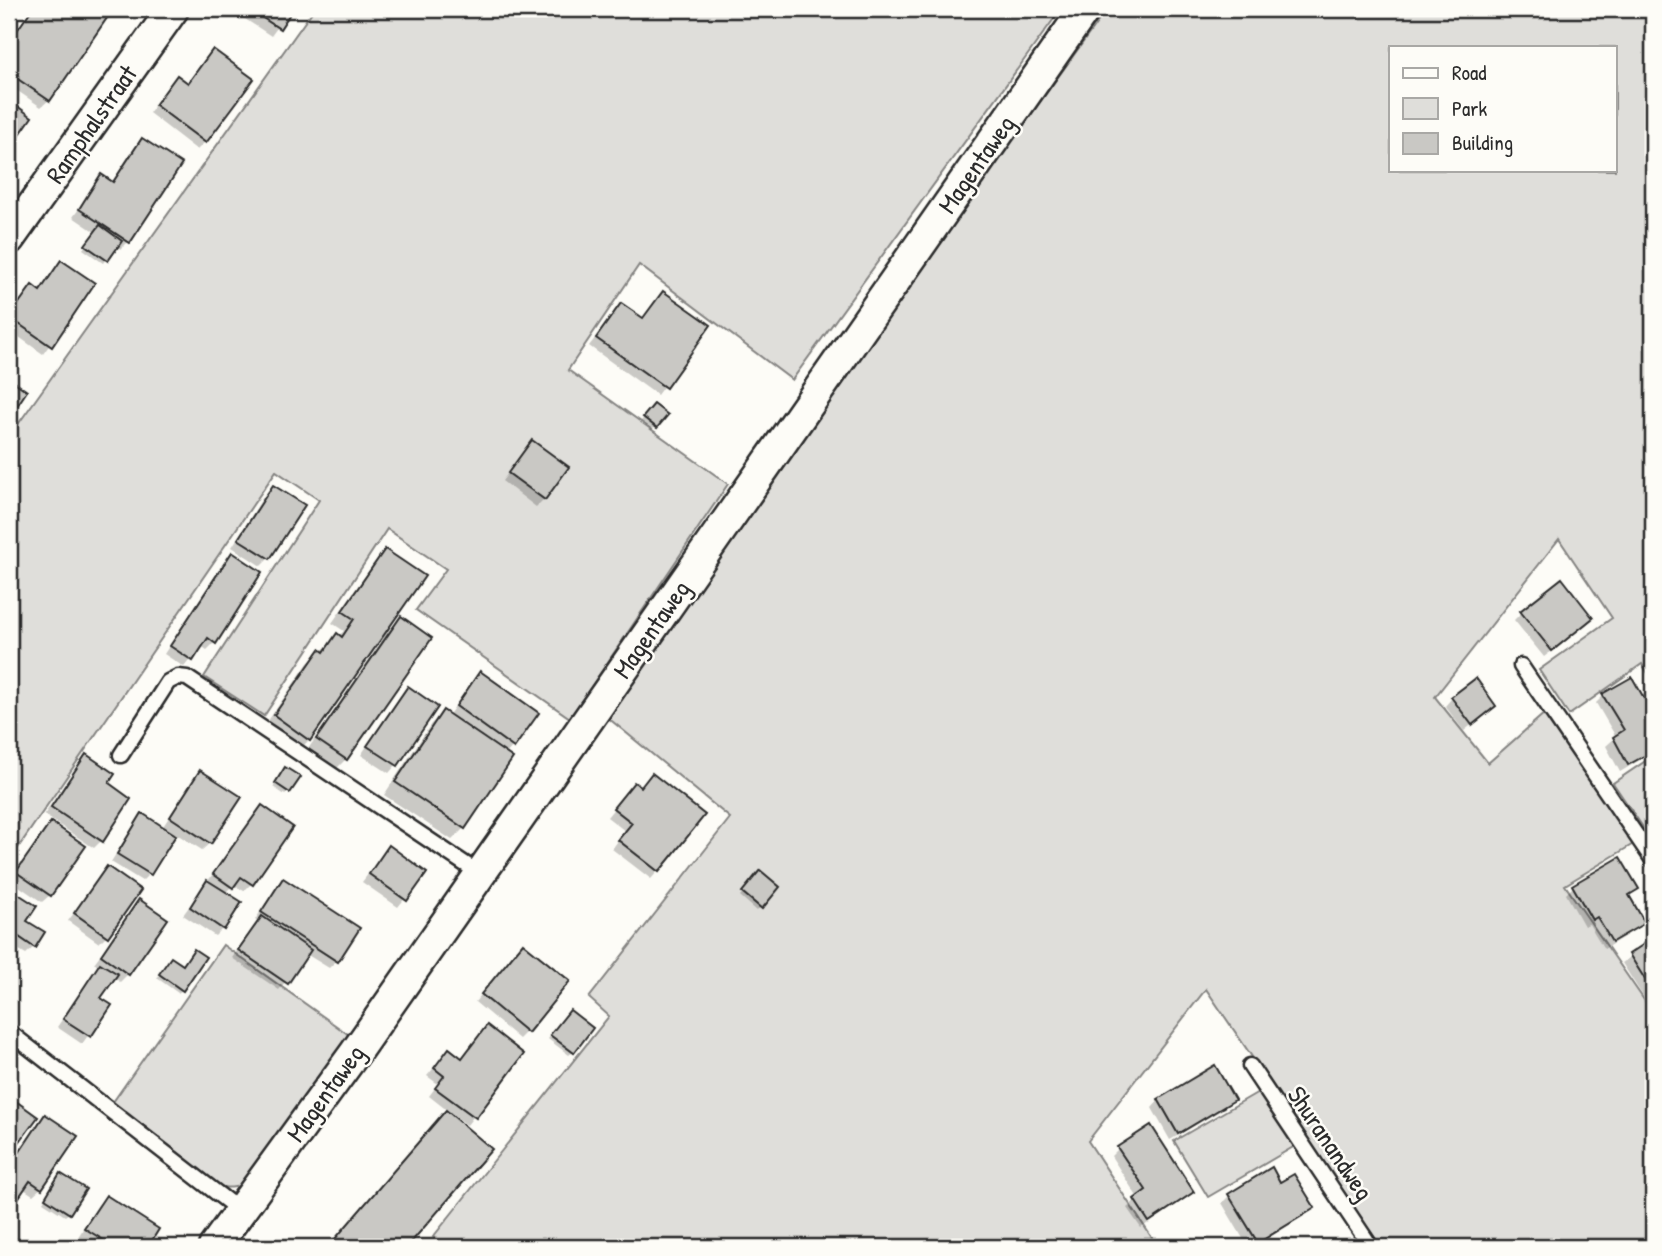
<svg xmlns="http://www.w3.org/2000/svg" width="1662" height="1256" font-family="'Patrick Hand',sans-serif">
	<style>
		.green { fill: #dfdeda; stroke: #858482; stroke-width: 2; fill-rule: evenodd }
		.shadow { fill: #0003 }
		.building { fill: #c9c8c4; stroke: #2b2b2b; stroke-width: 2 }
		.lines { fill: none; stroke-linecap: round; stroke-linejoin: round }
		.lane-casing { stroke: #2b2b2b; stroke-width: 19 }
		.street-casing { stroke: #2b2b2b; stroke-width: 35 }
		.lane { stroke: #fdfcf7; stroke-width: 14 }
		.street { stroke: #fdfcf7; stroke-width: 30 }
		.labels { text-anchor: middle; dominant-baseline: central; stroke-width: 5; stroke-linejoin: round; paint-order: stroke }
		.street-label { font-size: 26px; fill: #2b2b2b; stroke: #fdfcf7 }
	</style>
	<rect width="100%" height="100%" fill="#fdfcf7"/>
	<filter id="ink" filterUnits="userSpaceOnUse"><feTurbulence type="fractalNoise" baseFrequency=".0143" numOctaves="2"/><feDisplacementMap in="SourceGraphic" scale="14" xChannelSelector="R" yChannelSelector="G"/><feConvolveMatrix kernelMatrix="1 2 1 2 8 2 1 2 1" color-interpolation-filters="sRGB"/></filter>
	<g filter="url(#ink)">
		<g class="green">
			<polygon points="314,9 1061,9 792,380 639,265 568,370 728,484 570,718 416,610 446,569 387,529 264,716 204,677 319,500 276,471 9,861 9,437"/>
			<path d="M1107 9H1653V681L1642 664 1569 715 1539 670 1612 618 1559 539 1435 697 1488 763 1546 712 1635 843 1565 885 1653 1013V1247H1381L1206 989 1088 1141 1158 1247H446L433 1237 609 1016 589 998 730 818 607 717 900 296ZM1391 47H1615V170H1391Z"/>
			<polygon points="1653,756 1653,842 1613,783"/>
			<path d="M223 945 349 1035 243 1185C229 1189 223 1189 211 1181L113 1102Z"/>
			<polygon points="1260,1091 1295,1146 1208,1197 1174,1141"/>
		</g>
		<g class="shadow">
			<polygon points="31,9 90,9 104,19 49,100 41,107 9,85 9,41"/>
			<polygon points="230,9 291,9 271,36"/>
			<polygon points="214,51 205,142 197,150 149,113 170,85 187,84"/>
			<polygon points="142,140 128,242 121,249 116,246 103,263 83,249 95,232 73,217 102,177 111,183 134,148"/>
			<polygon points="62,262 93,284 43,354 9,330 9,317 24,295 32,287 39,292"/>
			<polygon points="663,293 709,325 657,395 589,346 621,305 642,319"/>
			<polygon points="654,406 665,415 652,430 641,421"/>
			<polygon points="532,442 544,499 536,507 502,481"/>
			<polygon points="273,487 269,558 261,566 232,547 265,494"/>
			<polygon points="386,551 382,635 383,636 401,618 429,638 346,759 334,771 306,752 381,642 378,640 309,740 297,752 263,728 308,663 344,631 332,623 374,563"/>
			<polygon points="232,554 214,643 207,650 201,646 184,667 164,654 224,562"/>
			<polygon points="1522,612 1583,626 1544,657 1514,620"/>
			<polygon points="473,681 513,746 505,755 510,758 464,828 452,840 384,795 431,724 443,713 448,716"/>
			<polygon points="408,689 435,707 396,765 389,773 361,755 400,696"/>
			<polygon points="1604,695 1651,714 1646,720 1653,733 1653,752 1620,772 1606,746 1616,737 1596,703"/>
			<polygon points="1452,698 1486,713 1464,731 1445,706"/>
			<polygon points="86,757 106,784 101,841 94,848 44,815 78,764"/>
			<polygon points="201,772 210,843 202,850 175,833 149,874 142,881 111,862 135,823 142,815 162,828 193,780"/>
			<polygon points="282,773 289,792 285,795 273,787"/>
			<polygon points="634,784 658,871 651,879 612,849 625,831 607,817"/>
			<polygon points="262,807 251,884 244,891 233,885 225,893 223,928 215,936 183,915"/>
			<polygon points="51,825 50,895 42,902 10,880"/>
			<polygon points="389,847 425,873 398,907 362,882"/>
			<polygon points="108,868 107,935 99,943 68,921"/>
			<polygon points="760,872 778,888 757,911 740,896"/>
			<polygon points="284,880 336,961 329,968 306,954 279,990 232,958 258,922 255,920 276,888"/>
			<polygon points="1573,887 1637,889 1628,897 1643,923 1635,930 1604,949 1589,924 1584,926 1566,894"/>
			<polygon points="9,890 34,907 25,921 34,947 26,954 9,944"/>
			<polygon points="140,902 128,974 120,982 114,977 99,999 109,1006 82,1044 57,1027 99,967 94,963"/>
			<polygon points="1653,941 1653,1007 1651,1009 1622,963"/>
			<polygon points="516,953 527,1031 519,1039 475,1002"/>
			<polygon points="168,962 182,990 178,993 157,978"/>
			<polygon points="567,1015 573,1052 569,1055 548,1039"/>
			<polygon points="487,1028 522,1054 467,1125 451,1113 449,1115 489,1150 405,1247 328,1247 448,1111 429,1096 438,1084 427,1076 449,1050 461,1059"/>
			<polygon points="1159,1100 1233,1100 1225,1108 1170,1140 1152,1108"/>
			<polygon points="45,1116 41,1188 33,1195 22,1188 9,1206 9,1167"/>
			<polygon points="1118,1149 1192,1191 1184,1199 1141,1228 1127,1208 1138,1198 1111,1156"/>
			<polygon points="57,1178 69,1213 65,1216 43,1202"/>
			<polygon points="1280,1184 1312,1208 1305,1215 1252,1247 1248,1247 1222,1203 1229,1196"/>
			<polygon points="106,1197 157,1230 146,1247 95,1247 78,1237 98,1205"/>
		</g>
		<g class="building">
			<polygon points="32,9 93,9 107,18 50,101 9,73 9,42"/>
			<polygon points="249,9 293,9 280,29"/>
			<polygon points="213,49 254,79 206,143 155,105 177,75 188,83"/>
			<polygon points="9,100 32,117 9,150"/>
			<polygon points="142,138 182,164 130,243 79,209 101,174 113,182"/>
			<polygon points="100,225 122,241 108,261 85,245"/>
			<polygon points="61,260 95,283 52,347 9,317 32,285 40,291"/>
			<polygon points="663,291 711,325 666,388 596,338 621,303 643,318"/>
			<polygon points="9,378 27,391 11,415 9,414"/>
			<polygon points="654,404 668,415 657,428 643,417"/>
			<polygon points="532,440 569,467 545,500 508,473"/>
			<polygon points="273,485 305,505 270,559 238,539"/>
			<polygon points="385,549 425,576 310,741 274,715 320,649 324,652 337,633 342,637 354,619 342,611"/>
			<polygon points="232,552 262,572 216,644 208,638 193,661 170,646"/>
			<polygon points="1562,578 1593,618 1552,651 1520,611"/>
			<polygon points="401,616 432,638 347,760 316,739"/>
			<polygon points="480,671 539,713 514,748 456,706"/>
			<polygon points="1632,677 1653,714 1647,718 1653,730 1653,751 1628,765 1613,737 1624,730 1602,694"/>
			<polygon points="1476,678 1496,706 1472,725 1451,697"/>
			<polygon points="408,686 438,707 398,766 367,746"/>
			<polygon points="443,710 513,758 465,829 395,782"/>
			<polygon points="86,754 115,774 109,783 131,799 103,842 51,807"/>
			<polygon points="285,767 301,777 290,793 275,783"/>
			<polygon points="200,770 242,797 211,844 170,817"/>
			<polygon points="652,773 705,815 659,872 618,840 632,823 613,808 634,782 641,787"/>
			<polygon points="262,805 293,827 253,885 241,877 233,888 213,874"/>
			<polygon points="142,813 176,835 151,875 117,854"/>
			<polygon points="51,822 86,846 51,896 16,872"/>
			<polygon points="389,845 427,873 407,901 369,874"/>
			<polygon points="1620,857 1639,889 1629,895 1645,923 1612,942 1597,917 1592,920 1572,885"/>
			<polygon points="107,866 141,890 108,937 74,913"/>
			<polygon points="760,870 780,887 762,909 742,892"/>
			<polygon points="283,878 360,928 338,962 261,912"/>
			<polygon points="207,880 242,902 224,930 190,907"/>
			<polygon points="9,888 37,906 27,921 45,932 35,948 16,935 9,947"/>
			<polygon points="139,899 168,919 129,975 101,955"/>
			<polygon points="262,916 311,950 288,984 238,950"/>
			<polygon points="1653,938 1653,992 1629,954"/>
			<polygon points="523,943 570,981 528,1033 481,994"/>
			<polygon points="194,949 206,957 183,991 159,974 171,957 183,965"/>
			<polygon points="100,963 118,974 101,998 112,1005 91,1037 63,1019"/>
			<polygon points="570,1010 593,1028 574,1053 550,1035"/>
			<polygon points="487,1025 524,1054 476,1118 435,1088 444,1076 434,1068 449,1048 462,1058"/>
			<polygon points="1215,1065 1235,1100 1178,1134 1158,1099"/>
			<polygon points="9,1096 38,1117 9,1156"/>
			<polygon points="446,1110 492,1149 407,1247 328,1247"/>
			<polygon points="45,1114 78,1136 42,1189 30,1181 15,1203 9,1199 9,1168"/>
			<polygon points="1151,1125 1194,1192 1149,1222 1134,1199 1146,1190 1117,1147"/>
			<polygon points="1272,1167 1280,1182 1294,1174 1315,1208 1258,1243 1228,1194"/>
			<polygon points="60,1173 86,1189 70,1214 45,1198"/>
			<polygon points="106,1195 159,1229 148,1247 115,1247 84,1228"/>
			<polygon points="13,1237 27,1247 9,1247"/>
			<polygon points="1287,1239 1292,1247 1273,1247"/>
		</g>
		<g class="lines">
			<g class="lane-casing">
				<g id="lane">
					<polyline points="1521,666 1653,860"/>
					<polyline points="121,755 168,682 178,677 187,678 480,874"/>
					<polyline points="9,1032 240,1211"/>
					<polyline points="1250,1066 1371,1247"/>
				</g>
			</g>
			<g class="street-casing">
				<g id="street">
					<polyline points="9,239 173,9"/>
					<polyline points="214,1247 355,1053 1085,9"/>
				</g>
			</g>
			<use href="#lane" class="lane"/>
			<use href="#street" class="street"/>
		</g>
	</g>
	<g class="labels">
		<g class="street-label">
			<text transform="translate(91 124) rotate(-55)">Ramphalstraat</text>
			<text transform="translate(976 164) rotate(-55)">Magentaweg</text>
			<text transform="translate(651 629) rotate(-55)">Magentaweg</text>
			<text transform="translate(325 1093) rotate(-54)">Magentaweg</text>
			<text transform="translate(1331 1143) rotate(56)">Shuranandweg</text>
		</g>
	</g>
	<rect width="1662" height="1256" fill="none" stroke="#fdfcf7" stroke-width="35"/>
	<rect x="18" y="18" width="1627" height="1221" fill="none" stroke="#2b2b2b" stroke-width="2.5" filter="url(#ink)"/>
	<rect x="1389" y="46" width="228" height="126" fill="#fdfcf7" stroke="#a9a8a5" stroke-width="2"/>
	<rect x="1403" y="68" width="35" height="10" fill="#fdfcf7" stroke="#a9a8a5" stroke-width="2"/>
	<text x="1452" y="80" font-size="21" fill="#2b2b2b">Road</text>
	<rect x="1403" y="98" width="35" height="21" fill="#dfdeda" stroke="#a9a8a5" stroke-width="2"/>
	<text x="1452" y="116" font-size="21" fill="#2b2b2b">Park</text>
	<rect x="1403" y="133" width="35" height="21" fill="#c9c8c4" stroke="#a9a8a5" stroke-width="2"/>
	<text x="1452" y="150" font-size="21" fill="#2b2b2b">Building</text>
</svg>
